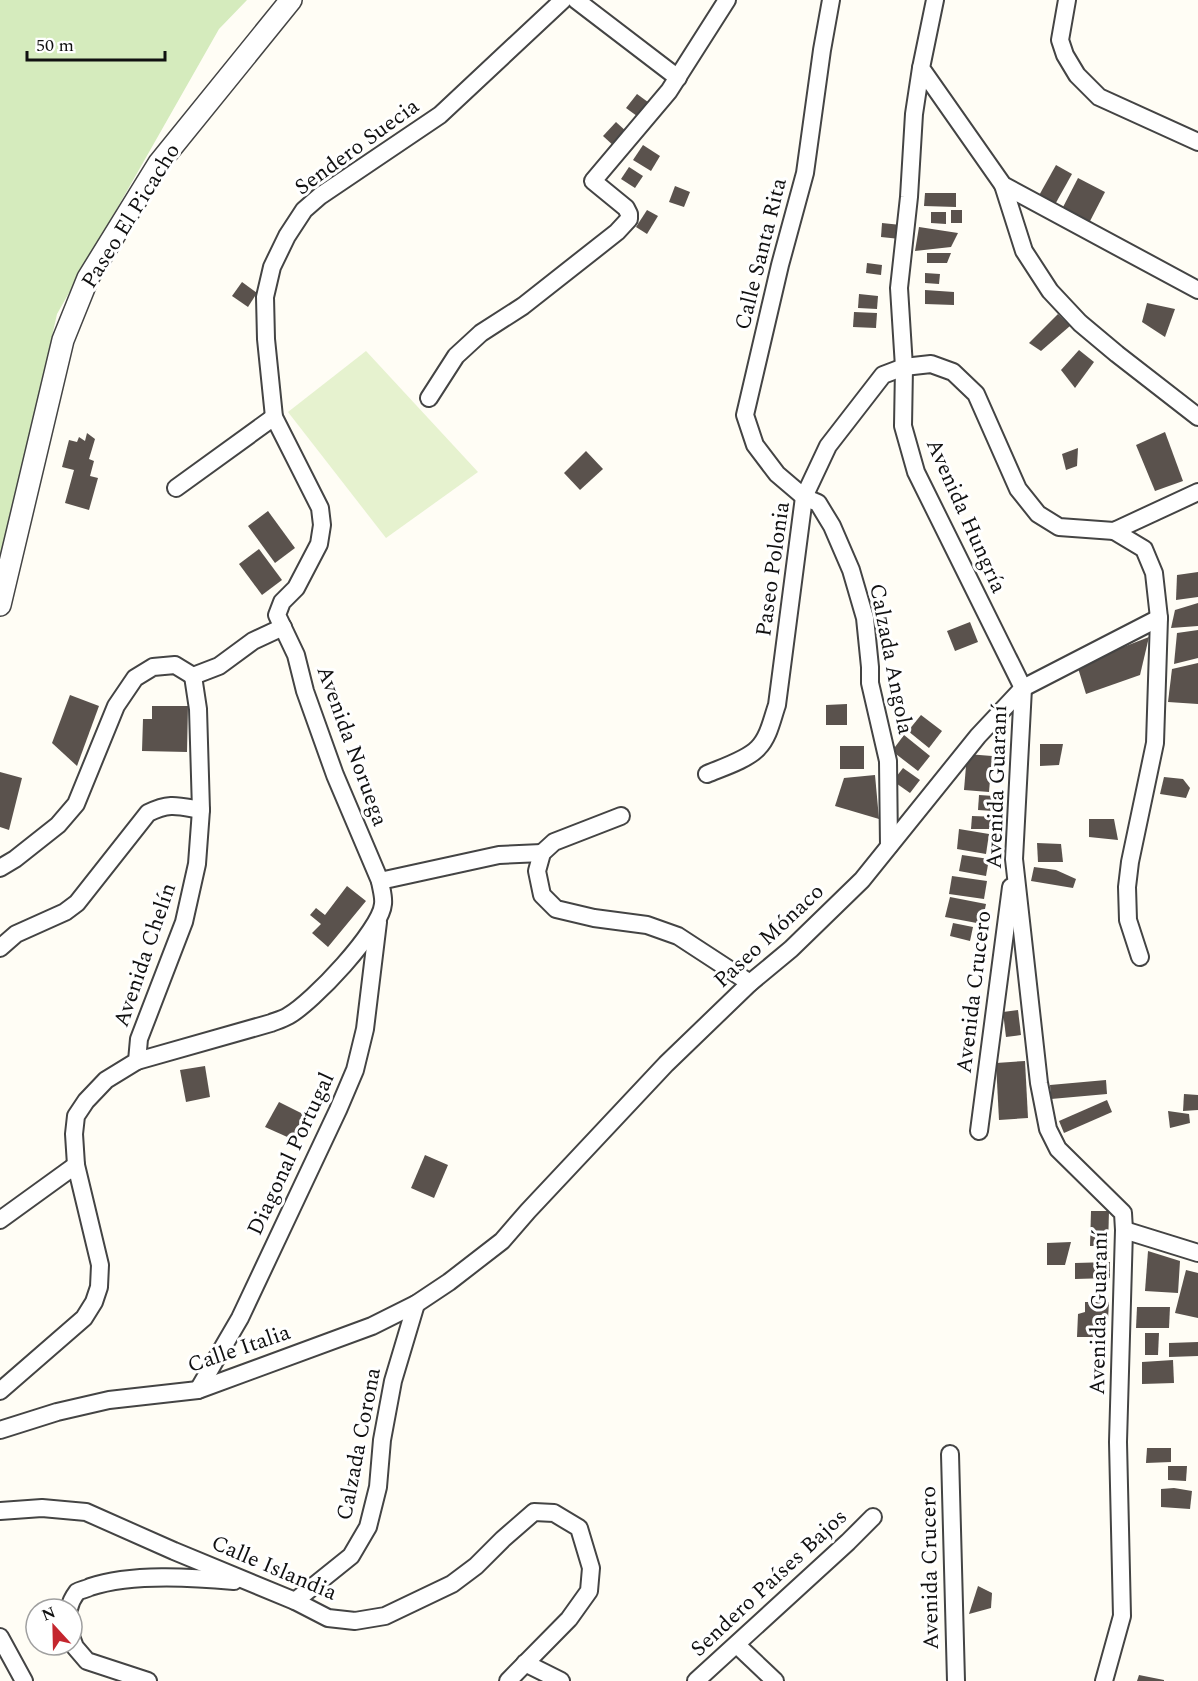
<svg xmlns="http://www.w3.org/2000/svg" width="1198" height="1681" font-family="Spectral,serif">
	<style>
		.green { fill: #d5ebbd }
		.pitch { fill: #e6f2cf }
		.building { fill: #5a524d }
		.lines { fill: none; stroke-linecap: round; stroke-linejoin: round }
		.minor-casing { stroke: #444; stroke-width: 20 }
		.tertiary-casing { stroke: #444; stroke-width: 24 }
		.minor { stroke: #fff; stroke-width: 16 }
		.tertiary { stroke: #fff; stroke-width: 21 }
		.labels { text-anchor: middle; dominant-baseline: central; stroke-width: 6; stroke-linejoin: round; paint-order: stroke }
		.street-label { font-size: 22px; fill: #111; stroke: #fff }
	</style>
	<rect width="100%" height="100%" fill="#fffdf5"/>
	<polygon class="green" points="0,0 247,0 219,29 57,314 0,571"/>
	<polygon class="pitch" points="366,351 478,472 386,538 288,412"/>
	<g class="building">
		<polygon points="637,94 652,105 641,119 626,108"/>
		<polygon points="616,122 628,133 615,147 603,136"/>
		<polygon points="643,145 660,156 651,171 633,160"/>
		<polygon points="1056,165 1072,174 1053,208 1037,199"/>
		<polygon points="629,167 643,176 635,188 621,179"/>
		<polygon points="1078,178 1105,192 1088,225 1061,211"/>
		<polygon points="675,186 690,192 684,207 669,202"/>
		<polygon points="925,193 956,193 956,207 924,206"/>
		<polygon points="647,210 658,216 647,234 636,227"/>
		<rect x="951" y="210" width="11" height="13"/>
		<polygon points="931,212 946,212 946,224 931,223"/>
		<polygon points="882,223 901,225 900,239 881,237"/>
		<polygon points="919,227 958,233 951,247 915,251"/>
		<polygon points="927,253 951,253 947,263 927,263"/>
		<polygon points="867,263 882,265 881,275 866,273"/>
		<polygon points="925,273 940,274 939,284 925,283"/>
		<polygon points="242,282 257,293 248,307 232,296"/>
		<polygon points="925,290 954,292 954,305 925,304"/>
		<polygon points="859,294 878,296 877,309 858,308"/>
		<polygon points="1147,303 1175,309 1165,337 1142,322"/>
		<polygon points="854,312 877,313 876,328 853,327"/>
		<polygon points="1058,314 1070,326 1041,351 1029,343"/>
		<polygon points="1079,350 1094,362 1075,388 1061,370"/>
		<polygon points="1165,432 1183,481 1155,491 1136,445"/>
		<polygon points="87,433 95,439 89,459 94,461 90,476 98,478 89,510 65,503 74,470 62,467 69,440 77,442 79,437 85,441"/>
		<polygon points="1078,448 1077,466 1066,470 1062,454"/>
		<polygon points="586,451 603,469 580,490 564,473"/>
		<polygon points="268,511 295,548 275,563 248,526"/>
		<polygon points="259,549 282,580 262,595 239,564"/>
		<polygon points="1198,572 1198,597 1176,600 1177,575"/>
		<polygon points="1198,603 1198,626 1171,628 1175,610"/>
		<polygon points="970,622 978,642 955,651 947,631"/>
		<polygon points="1198,630 1198,658 1174,664 1177,633"/>
		<polygon points="1149,637 1140,675 1086,694 1077,665"/>
		<polygon points="1198,663 1198,704 1168,702 1172,669"/>
		<polygon points="70,695 99,706 77,766 52,743"/>
		<polygon points="847,704 847,725 826,725 826,705"/>
		<polygon points="152,706 188,706 187,752 142,751 143,719 152,719"/>
		<polygon points="921,715 942,731 929,748 908,731"/>
		<polygon points="904,735 930,756 918,771 892,751"/>
		<polygon points="1040,744 1063,744 1059,765 1040,766"/>
		<rect x="840" y="746" width="24" height="23"/>
		<polygon points="967,754 992,756 989,792 964,790"/>
		<polygon points="903,768 920,780 910,793 893,781"/>
		<polygon points="0,772 22,778 9,830 0,827"/>
		<polygon points="875,775 879,819 835,806 844,778"/>
		<polygon points="1164,777 1183,779 1190,788 1186,798 1160,794"/>
		<polygon points="979,795 994,796 993,811 978,810"/>
		<polygon points="972,816 999,817 998,829 971,829"/>
		<polygon points="1089,819 1114,819 1118,840 1089,837"/>
		<polygon points="959,829 989,834 986,854 957,849"/>
		<polygon points="1037,843 1061,844 1063,862 1038,862"/>
		<polygon points="962,855 989,859 986,876 959,871"/>
		<polygon points="1034,867 1056,870 1076,879 1073,888 1031,881"/>
		<polygon points="952,876 987,881 984,899 949,894"/>
		<polygon points="347,886 366,901 328,947 312,933 321,924 310,915 316,908 325,915"/>
		<polygon points="950,897 986,904 982,924 945,917"/>
		<polygon points="953,923 973,927 970,941 950,936"/>
		<polygon points="1018,1010 1021,1035 1006,1037 1003,1012"/>
		<polygon points="1025,1061 1028,1118 999,1120 996,1063"/>
		<polygon points="205,1066 210,1097 186,1102 180,1070"/>
		<polygon points="1106,1080 1107,1094 1051,1099 1050,1085"/>
		<polygon points="1184,1094 1198,1095 1198,1110 1183,1111"/>
		<polygon points="1107,1100 1112,1112 1064,1133 1059,1121"/>
		<polygon points="279,1102 307,1116 294,1140 265,1127"/>
		<polygon points="1168,1111 1189,1114 1190,1123 1170,1128"/>
		<polygon points="425,1155 448,1165 434,1198 411,1188"/>
		<polygon points="1091,1211 1109,1211 1108,1246 1090,1246"/>
		<polygon points="1071,1242 1065,1265 1047,1265 1047,1243"/>
		<polygon points="1148,1251 1180,1261 1178,1293 1145,1291"/>
		<polygon points="1110,1262 1110,1278 1075,1279 1075,1263"/>
		<polygon points="1186,1270 1198,1273 1198,1318 1175,1313"/>
		<polygon points="1085,1302 1109,1302 1108,1319 1103,1319 1103,1337 1077,1337 1078,1314 1085,1312"/>
		<polygon points="1137,1307 1170,1307 1169,1328 1136,1328"/>
		<polygon points="1145,1333 1159,1333 1158,1355 1145,1355"/>
		<polygon points="1198,1342 1198,1356 1169,1357 1169,1343"/>
		<polygon points="1173,1360 1174,1383 1142,1384 1142,1362"/>
		<polygon points="1147,1448 1171,1448 1171,1462 1146,1463"/>
		<polygon points="1168,1466 1187,1466 1186,1481 1168,1480"/>
		<polygon points="1174,1488 1192,1491 1190,1509 1161,1507 1161,1489"/>
		<polygon points="978,1586 992,1593 991,1608 969,1614"/>
		<polygon points="1139,1675 1164,1680 1164,1681 1137,1681"/>
	</g>
	<g class="lines">
		<g class="minor-casing">
			<g id="minor">
				<polyline points="576,0 678,78"/>
				<polyline points="831,0 822,50 805,173 780,265 745,415 755,445 777,474 804,497 818,503 832,526 851,570 865,618 870,667 870,683 888,761 889,846"/>
				<polyline points="935,0 921,68 1003,185 1198,290"/>
				<polyline points="1067,0 1060,40 1065,55 1077,75 1099,97 1198,142"/>
				<polyline points="921,68 914,114 909,197 899,288 904,367 903,426 916,472 1023,688 1014,859 1039,1083 1048,1129 1058,1149 1123,1213 1124,1230 1118,1442 1122,1616 1104,1681"/>
				<polyline points="1003,185 1024,251 1050,291 1080,323 1117,354 1198,417"/>
				<polyline points="429,398 456,356 481,333 523,306 617,232 629,219 629,214 626,208 593,181 669,91 727,0"/>
				<polyline points="176,488 274,417"/>
				<polyline points="1114,531 1144,549 1154,573 1159,618 1155,743 1130,862 1127,887 1128,920 1140,957"/>
				<polyline points="193,676 219,666 253,641 283,627"/>
				<path d="M707 774C721 768 747 760 758 748 769 737 772 719 777 705L804 497 828 446 883 375 904 367 931 364 953 372 976 394 1018 489 1038 514 1059 527 1114 531 1198 492"/>
				<polyline points="621,816 554,842 542,853 537,871 542,895 556,909 594,918 647,925 678,936 750,983"/>
				<polyline points="0,868 15,859 58,825 76,804 116,706 135,678 153,667 175,665 193,676"/>
				<polyline points="380,881 335,775 305,691 296,655 277,615 282,602 296,588 319,544 322,525 320,508 274,417 266,339 265,297 272,267 287,236 304,210 320,196 440,115 563,0"/>
				<path d="M0 948 16 934 65 912 77 903 148 813C170 802 178 806 201 810"/>
				<path d="M137 1061 271 1023C276 1021 283 1019 288 1016 312 1003 381 930 383 904 384 897 381 888 380 881L499 855 542 853"/>
				<polyline points="979,1131 1011,887"/>
				<polyline points="0,1220 76,1165"/>
				<polyline points="1124,1230 1198,1253"/>
				<polyline points="198,1390 240,1318 338,1110 355,1070 365,1029 378,922"/>
				<polyline points="0,1391 84,1318 94,1302 99,1287 100,1265 76,1165 74,1134 76,1116 86,1101 106,1080 137,1061 139,1039 184,922 197,864 201,810 198,709 193,676"/>
				<polyline points="0,1430 57,1412 109,1400 198,1390 372,1326 416,1304 449,1282 502,1241 528,1211 666,1064 750,983 791,949 862,880 978,736 1023,688 1159,618"/>
				<polyline points="950,1454 956,1681"/>
				<polyline points="0,1511 42,1508 86,1512 174,1551 295,1601 328,1618 355,1621 385,1616 452,1584 476,1566 503,1539 534,1512 554,1513 579,1528 591,1568 589,1591 569,1619 508,1681"/>
				<polyline points="295,1601 351,1556 368,1527 378,1487 382,1440 393,1381 416,1304"/>
				<path d="M69 1609C70 1604 74 1596 77 1592 80 1590 87 1589 90 1587 131 1573 192 1577 234 1581"/>
				<polyline points="0,1637 24,1681"/>
				<polyline points="72,1639 75,1647 87,1661 148,1681"/>
				<polyline points="737,1645 775,1681"/>
				<polyline points="525,1663 561,1681"/>
				<polyline points="696,1681 848,1542 873,1517"/>
			</g>
		</g>
		<g class="tertiary-casing">
			<polyline id="tertiary" points="0,605 63,340 88,278 159,163 291,0"/>
		</g>
		<use href="#minor" class="minor"/>
		<use href="#tertiary" class="tertiary"/>
	</g>
	<g class="labels">
		<g class="street-label">
			<text transform="translate(357 147) rotate(-36)">Sendero Suecia</text>
			<text transform="translate(131 216) rotate(-58)">Paseo El Picacho</text>
			<text transform="translate(761 254) rotate(-76)">Calle Santa Rita</text>
			<text transform="translate(966 516) rotate(66)">Avenida Hungría</text>
			<text transform="translate(773 569) rotate(-82)">Paseo Polonia</text>
			<text transform="translate(891 659) rotate(79)">Calzada Angola</text>
			<text transform="translate(352 746) rotate(70)">Avenida Noruega</text>
			<text transform="translate(997 787) rotate(-88)">Avenida Guaraní</text>
			<text transform="translate(769 936) rotate(-43)">Paseo Mónaco</text>
			<text transform="translate(145 955) rotate(-71)">Avenida Chelín</text>
			<text transform="translate(974 992) rotate(-83)">Avenida Crucero</text>
			<text transform="translate(291 1154) rotate(-65)">Diagonal Portugal</text>
			<text transform="translate(1099 1313) rotate(-89)">Avenida Guaraní</text>
			<text transform="translate(239 1349) rotate(-19)">Calle Italia</text>
			<text transform="translate(359 1444) rotate(-79)">Calzada Corona</text>
			<text transform="translate(274 1568) rotate(23)">Calle Islandia</text>
			<text transform="translate(930 1568) rotate(-91)">Avenida Crucero</text>
			<text transform="translate(769 1583) rotate(-43)">Sendero Países Bajos</text>
		</g>
	</g>
	<g transform="translate(54 1627) rotate(338)"><circle r="28" fill="#ffffff" stroke="#a0a0a0" stroke-width="1.5"/>
	<path d="M0-4.5L10 22L0 15L-10 22Z" fill="#c4262e"/>
	<text y="-9" font-size="16" font-weight="bold" text-anchor="middle" fill="#111111">N</text>
	</g>
	<path d="M27 51v9h138v-9" fill="none" stroke="#111111" stroke-width="3"/>
	<text x="36" y="51" font-size="18" fill="#111111" stroke="#ffffff" stroke-width="4.5" paint-order="stroke">50 m</text>
</svg>
